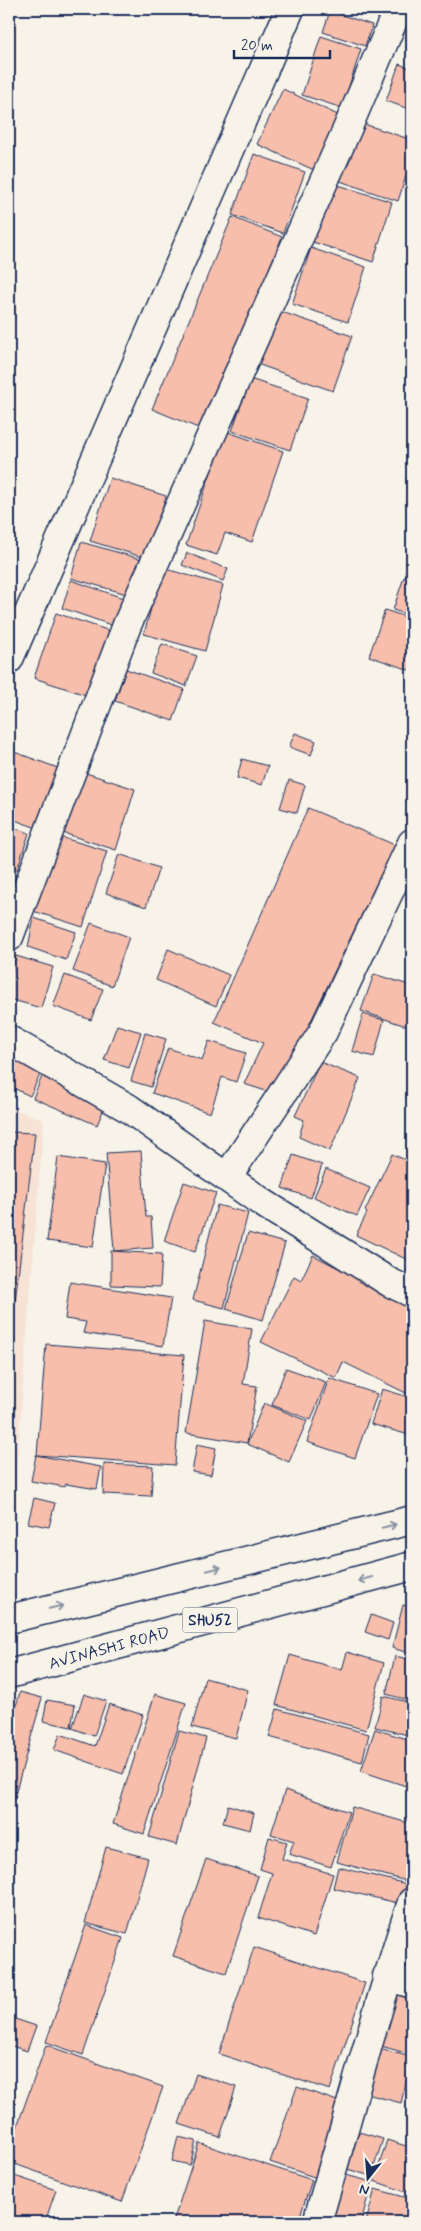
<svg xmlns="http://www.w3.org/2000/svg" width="421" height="2231" font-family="Mynerve,sans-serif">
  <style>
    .built { fill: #f7e3d6 }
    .building { fill: #f6beab; stroke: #1b2f5e }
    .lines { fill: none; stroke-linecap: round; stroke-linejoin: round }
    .street-casing { stroke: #1b2f5e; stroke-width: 31 }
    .secondary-casing { stroke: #1b2f5e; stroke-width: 31 }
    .primary-casing { stroke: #1b2f5e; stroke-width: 31 }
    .street { stroke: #f7f3e8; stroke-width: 28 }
    .secondary { stroke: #f7f3e8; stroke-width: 28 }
    .primary { stroke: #f7f3e8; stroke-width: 28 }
    .oneway { stroke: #8991a3 }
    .labels { text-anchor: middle; stroke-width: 4; stroke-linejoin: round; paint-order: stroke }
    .shield { fill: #f7f3e8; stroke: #5d6a87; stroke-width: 1 }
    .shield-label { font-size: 15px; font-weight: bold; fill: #1b2f5e }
    .street-label { font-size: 16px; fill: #1b2f5e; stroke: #f7f3e8 }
  </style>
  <rect width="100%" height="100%" fill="#f7f3e8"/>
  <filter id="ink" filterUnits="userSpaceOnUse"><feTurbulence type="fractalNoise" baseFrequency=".02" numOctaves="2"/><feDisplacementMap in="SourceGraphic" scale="10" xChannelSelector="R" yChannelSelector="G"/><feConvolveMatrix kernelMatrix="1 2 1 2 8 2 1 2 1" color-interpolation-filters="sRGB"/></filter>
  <g filter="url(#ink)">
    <path class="built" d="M9,1107L44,1120L10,1550L9,1551Z"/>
    <path class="building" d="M330,11L372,25L365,46L323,32Z
      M321,36L361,49L342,108L302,95Z
      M399,64L412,69V110L386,101Z
      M283,89L340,116L314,170L257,144Z
      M361,123L412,140V158L398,201L337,180Z
      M254,154L305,172L283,233L232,215Z
      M332,183L392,202L373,262L313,242Z
      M232,217L282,237L203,430L152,409Z
      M311,248L366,267L348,322L292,304Z
      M276,310L352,336L333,391L257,364Z
      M250,379L308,398L290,450L232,431Z
      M225,431L283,451L252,542L225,533L217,555L186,545Z
      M110,478L166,496L146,558L90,541Z
      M81,542L141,559L130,595L71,578Z
      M412,550V577L405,574Z
      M187,553L228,569L223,581L182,565Z
      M162,568L223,585L205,651L144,634Z
      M404,577L412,580V616L393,610Z
      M71,580L123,598L114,626L62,608Z
      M385,610L412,619V671L369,656Z
      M56,613L110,631L89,696L34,678Z
      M162,644L197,656L186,686L151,673Z
      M126,669L184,689L173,721L115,701Z
      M295,733L316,741L311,755L289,747Z
      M9,750L58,768L37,828L9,818Z
      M242,759L268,766L262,785L237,778Z
      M80,771L135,789L116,850L60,832Z
      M289,780L305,785L297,813L280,808Z
      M308,808L395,845L297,1050L269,1092L244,1084L263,1043L214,1022Z
      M9,826L29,833L17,870L9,867Z
      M57,836L107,851L83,927L33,911Z
      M119,854L159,868L146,907L106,893Z
      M34,918L76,932L66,960L28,947Z
      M91,923L129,937L112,986L73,971Z
      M168,949L229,975L216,1006L156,980Z
      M16,956L53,967L41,1008L9,999V981Z
      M374,974L412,986V1028L361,1011Z
      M65,975L103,989L91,1020L53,1006Z
      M363,1014L384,1020L374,1057L352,1051Z
      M117,1025L141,1032L129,1068L104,1060Z
      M145,1033L166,1039L151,1087L131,1081Z
      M209,1041L246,1053L236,1082L222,1077L210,1113L152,1093L168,1048L202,1060Z
      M9,1050L44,1066L30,1096L9,1086Z
      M320,1062L360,1078L330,1151L299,1137L304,1120L295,1116Z
      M43,1074L107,1101L97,1125L33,1098Z
      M9,1132L35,1133L9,1352Z
      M141,1151L146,1217H151L153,1248L114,1251L106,1153Z
      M392,1154L412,1163V1262L356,1235L367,1213L365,1211Z
      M293,1155L322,1165L311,1198L282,1188Z
      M58,1157L105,1164L93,1247L47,1241Z
      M326,1169L370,1188L357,1216L314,1197Z
      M184,1182L216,1193L195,1252L164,1241Z
      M217,1205L248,1213L224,1308L193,1300Z
      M248,1233L285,1243L263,1320L226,1309Z
      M111,1251L162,1254L160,1287L111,1285Z
      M313,1255L412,1306V1396L343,1362L336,1378L261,1342L294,1276L301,1280Z
      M70,1282L171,1298L163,1346L83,1333L86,1322L65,1319Z
      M205,1321L252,1329L243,1384L257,1386L247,1443L186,1433Z
      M46,1344L184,1355L175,1465L37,1455Z
      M286,1368L326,1382L311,1420L272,1405Z
      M329,1378L377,1394L355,1458L307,1442Z
      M382,1389L412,1398V1425L409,1435L371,1424Z
      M264,1403L307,1421L289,1462L247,1444Z
      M197,1444L216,1448L211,1475L192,1472Z
      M36,1455L101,1467L97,1489L66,1484L65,1487L31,1481Z
      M104,1464L153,1466L151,1496L103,1494Z
      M34,1498L55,1503L49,1527L28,1523Z
      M403,1605L412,1607V1654L392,1648Z
      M371,1615L393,1623L388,1640L365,1632Z
      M347,1652L384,1663L366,1730L276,1705L290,1655L342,1670Z
      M395,1656L412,1660V1701L386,1694Z
      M205,1678L248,1690L236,1738L192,1727Z
      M20,1692L42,1698L9,1816V1731Z
      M84,1694L106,1701L94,1736L72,1728Z
      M155,1694L186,1703L144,1834L113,1824Z
      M383,1696L412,1703V1721L408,1735L375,1727Z
      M47,1700L75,1705L71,1727L43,1721Z
      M109,1704L143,1715L123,1774L54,1750L60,1734L95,1746Z
      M277,1709L369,1734L362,1762L269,1737Z
      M375,1729L410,1740L412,1732V1788L361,1771Z
      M179,1731L206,1738L177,1845L149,1837Z
      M285,1790L349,1812L331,1867L289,1854L294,1841L271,1834Z
      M228,1805L254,1813L250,1830L223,1823Z
      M352,1807L412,1824V1876L410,1882L337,1862Z
      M269,1837L287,1842L282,1859L333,1874L314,1936L258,1918L272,1873L260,1869Z
      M106,1847L148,1858L127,1934L85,1923Z
      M206,1859L258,1876L226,1973L173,1956Z
      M338,1867L407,1884L402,1904L333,1888Z
      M86,1925L123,1938L83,2055L46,2042Z
      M254,1947L365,1983L330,2090L219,2054Z
      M397,1986L412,1991V2040L409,2054L381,2046Z
      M9,2017L36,2026L27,2051L9,2045Z
      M46,2045L163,2087L122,2202L9,2162V2149Z
      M379,2049L412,2057L401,2103L367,2094Z
      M196,2074L236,2087L220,2137L179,2124Z
      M297,2087L343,2103L317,2178L270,2162Z
      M359,2132L383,2139L371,2176L347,2169Z
      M178,2137L196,2141L190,2165L172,2161Z
      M387,2140L412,2148V2194L374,2181Z
      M199,2143L312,2180L298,2222H173Z
      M342,2174L372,2182L361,2222H329Z
      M12,2175L56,2190L45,2222H9V2185Z
      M375,2189L412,2199V2222H366Z"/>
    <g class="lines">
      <g class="street-casing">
        <path id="street" d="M9,659L290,9
          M9,937L127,625L348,127L398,9
          M228,1176L323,1032L412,843
          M387,1976L412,1984
          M317,2222C349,2116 376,2007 412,1902"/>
      </g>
      <g class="secondary-casing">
        <path id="secondary" d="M9,1040L128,1108L263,1203L389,1282L412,1293"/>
      </g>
      <g class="primary-casing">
        <path id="primary" d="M9,1619L412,1520
          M9,1674L412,1566"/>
      </g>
      <use href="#street" class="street"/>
      <use href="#secondary" class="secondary"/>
      <use href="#primary" class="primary"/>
    </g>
    <defs><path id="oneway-shaft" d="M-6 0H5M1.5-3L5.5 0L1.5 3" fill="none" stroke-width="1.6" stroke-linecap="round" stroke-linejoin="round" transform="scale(1.25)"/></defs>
    <g class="oneway">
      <use href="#oneway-shaft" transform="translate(389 1526) rotate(-14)"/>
      <use href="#oneway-shaft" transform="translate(214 1569) rotate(-14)"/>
      <use href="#oneway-shaft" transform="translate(365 1579) rotate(165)"/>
      <use href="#oneway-shaft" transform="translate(56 1607) rotate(-14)"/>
    </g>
  </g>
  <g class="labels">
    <rect class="shield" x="182.5" y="1607.5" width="55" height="25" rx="4"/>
    <g class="shield-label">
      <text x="210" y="1625">SHU52</text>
    </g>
    <g class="street-label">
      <text transform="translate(109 1647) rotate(-15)" y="6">AVINASHI ROAD</text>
    </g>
  </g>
  <rect width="421" height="2231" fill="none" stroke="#f7f3e8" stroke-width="30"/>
  <rect x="15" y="15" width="391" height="2201" fill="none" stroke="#1b2f5e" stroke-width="2" filter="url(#ink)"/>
  <g transform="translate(368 2178) rotate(197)" stroke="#f7f3e8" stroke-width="4" paint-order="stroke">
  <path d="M0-4L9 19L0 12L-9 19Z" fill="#1b2f5e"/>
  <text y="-8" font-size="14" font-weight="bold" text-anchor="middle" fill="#1b2f5e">N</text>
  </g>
  <path d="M234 50v8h96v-8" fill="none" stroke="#1b2f5e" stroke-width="2.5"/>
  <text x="241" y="50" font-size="15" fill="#1b2f5e" stroke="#f7f3e8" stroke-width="4" paint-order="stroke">20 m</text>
</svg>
